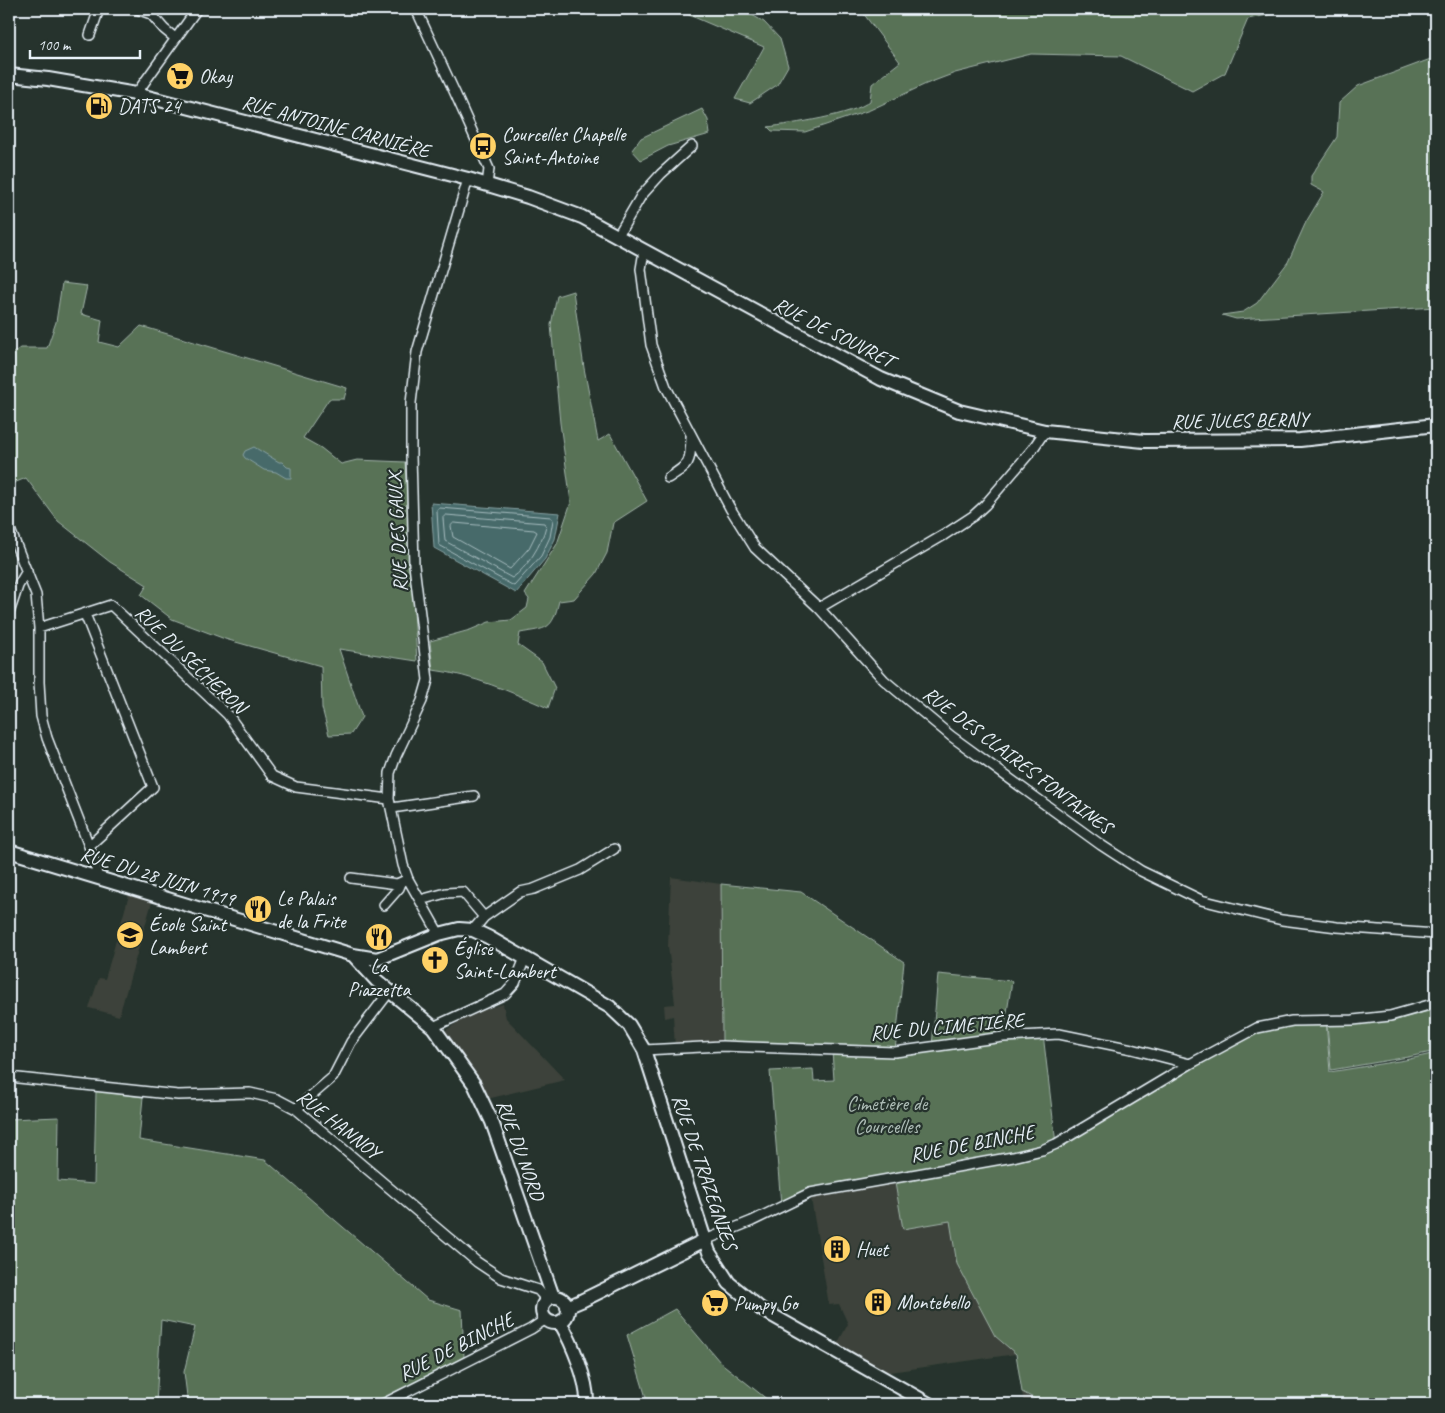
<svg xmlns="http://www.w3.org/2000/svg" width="1445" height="1413" font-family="Caveat,sans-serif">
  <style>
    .built { fill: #3c423a }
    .green { fill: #597257; stroke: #a0b2a8 }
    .water { fill: #466b6a; stroke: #87a1a3 }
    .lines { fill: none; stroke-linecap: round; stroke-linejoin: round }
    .shore { stroke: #a7bbbf; stroke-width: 1 }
    .street-casing { stroke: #e8f1f8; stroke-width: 12 }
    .secondary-casing { stroke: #e8f1f8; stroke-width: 16 }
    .street { stroke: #26332d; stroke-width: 9 }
    .secondary { stroke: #26332d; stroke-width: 12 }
    .labels { text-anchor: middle; stroke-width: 4.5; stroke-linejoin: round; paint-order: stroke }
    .poi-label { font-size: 20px; fill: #e8f1f8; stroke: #26332d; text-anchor: start }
    .street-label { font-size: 20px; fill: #e8f1f8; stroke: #26332d }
    .park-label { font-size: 20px; fill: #afbeb8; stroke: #26332d }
  </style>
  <rect width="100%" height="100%" fill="#26332d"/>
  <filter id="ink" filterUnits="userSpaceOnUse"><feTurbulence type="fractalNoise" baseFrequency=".02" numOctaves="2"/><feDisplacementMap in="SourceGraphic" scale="10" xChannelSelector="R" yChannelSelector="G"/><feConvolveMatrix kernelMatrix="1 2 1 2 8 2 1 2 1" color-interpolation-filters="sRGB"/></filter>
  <g filter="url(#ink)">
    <path class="built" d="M671,877L721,884L722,1046L675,1048L673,1016L665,1018L664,1005L675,1004L668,946Z
      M129,895L152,902L119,1016L89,1008L99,978L105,979Z
      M503,1004L506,1018L565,1080L487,1099L442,1033L472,1013Z
      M894,1177L950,1221L957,1264L995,1336L1016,1354L876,1374L834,1350L848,1324L839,1304L829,1305L810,1193Z
      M1022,1392L1030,1396L1045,1404H1024Z"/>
    <path class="green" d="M675,9H742L764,22L780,39L788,66L777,85L750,103L735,99L764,47Z
      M860,9H1278L1277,13L1248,19L1225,73L1192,91L1121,56L1031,54L955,73L926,84L870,110L805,132L772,131L768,127C791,124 854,115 870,101L872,84L900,62Z
      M1436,57V307L1236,319L1222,315L1243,312L1257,303L1288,262L1306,222L1324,192L1311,185V176L1337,137L1339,103L1358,86Z
      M702,109L708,120L710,134L668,146L641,160L632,150L641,138Z
      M62,283L87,286L81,314L102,320L99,342L119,347L141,326L347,388L344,399H329L303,438L321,448L341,464L357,460L405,462L417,661L339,649L362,717L351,734L329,735L322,708L321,666L225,639L172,619L141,595L147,585L110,562L58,521L26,478L9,485V356L20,348H47L56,322Z
      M573,291L584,368L598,441L610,434L647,501L613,523L607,553L596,574L574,599L559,601C552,631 547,628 520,633L518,645L542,662L555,688L548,708C511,692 473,675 433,670L430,641L470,630L489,622L511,620L527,608L529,599L525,594L557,544L571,502L560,423L551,325L557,296Z
      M721,884L801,892L904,962L895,1051L932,1047L938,974L1012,981L1003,1037L1043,1034L1056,1144L1265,1025L1326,1021L1330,1072L1405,1060L1436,1053V1404H1045L1022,1392L1016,1354L995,1336L957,1264L950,1221L903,1229L894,1177L810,1193L781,1205L770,1071L813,1069L814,1081L834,1080L832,1051L722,1046Z
      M1436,1009V1051L1408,1057L1331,1070L1327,1024L1393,1021Z
      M96,1091L143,1097L139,1140L265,1160L428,1300L462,1310L464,1357L370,1404H188L184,1372L195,1327L161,1320L156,1404H9V1119L59,1117L58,1181L94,1184Z
      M675,1309L720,1362L773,1404H648L627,1335Z"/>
    <path class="water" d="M254,447L279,462H282L287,467L291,468V478H286L276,472L264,470L245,458L243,455L245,451Z
      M431,503L560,513L555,539L545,559L516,593L434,548Z"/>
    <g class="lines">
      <path class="shore" d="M440,508L551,517L553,520L550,537L541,556L514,586L439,545L437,511Z
        M446,515L544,523L546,526C542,544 527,568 512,578L445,541L443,518Z
        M454,523L534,530L537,532L529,548L510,569L453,537L451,526Z"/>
      <g class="street-casing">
        <path id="street" d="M137,9L151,14L164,29L175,38
          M416,9L455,93L489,169L487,185
          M90,35L99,9
          M136,94L197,9
          M617,237L641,196L661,174L692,146
          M644,251L641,269L651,345L666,387L730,508L755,548L819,608L884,680L951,736L1101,845L1141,871L1201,900L1282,920L1337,927L1436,934
          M668,478C691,463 690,464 691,437
          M9,527L36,595L39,628V682L41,716L47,738L89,846L96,868L97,877
          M819,608L944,535L973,516L985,505L1032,450L1045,431
          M9,613L18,586L27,571
          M85,614L153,787L89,846
          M39,628L111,605L228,715L272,776L296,787L389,799
          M392,808L474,796
          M351,878L397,884L408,879
          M420,900L446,893L463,892L484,917
          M384,905L399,888L401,883
          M473,930L484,917L520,892L534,889L580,870L614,849
          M439,934L408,879L403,865L389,799L390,773L396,756L422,701L428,680L414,565L411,455V403L417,352L468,179
          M433,1027L505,994L515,983L525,958
          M644,1050L722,1046L895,1052L1003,1037L1059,1034L1132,1049L1190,1064
          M9,1077L178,1095L250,1093L277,1099L296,1109L477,1262L501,1278L538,1290L546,1299
          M296,1109L333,1077L351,1042L390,991
          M705,1240L752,1221L810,1193L1013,1157L1042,1150L1056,1144L1190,1064L1257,1028L1292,1021L1353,1020L1390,1016L1436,1003
          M383,1404L531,1329L546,1319"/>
      </g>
      <g class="secondary-casing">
        <path id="secondary" d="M9,75L48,79L136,94L468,179L528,197L582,217L881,379L959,411L1045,431L1144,441L1300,440L1436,425
          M9,851L353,955L377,959L439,934L459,929L473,930L488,937L610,1007L629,1025L644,1050L705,1240L709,1252L729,1283L761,1309L929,1404
          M353,955L376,980L433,1027L474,1084L492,1122L553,1297
          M542 1310a13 13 0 1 1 26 0a13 13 0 1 1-26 0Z
          M567,1307L581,1301L705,1240
          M560,1322C572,1343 588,1380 587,1404"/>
      </g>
      <use href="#street" class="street"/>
      <use href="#secondary" class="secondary"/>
    </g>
  </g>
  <defs>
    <g id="supermarket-disc" transform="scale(1.4375)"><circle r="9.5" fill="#ffd166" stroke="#26332d"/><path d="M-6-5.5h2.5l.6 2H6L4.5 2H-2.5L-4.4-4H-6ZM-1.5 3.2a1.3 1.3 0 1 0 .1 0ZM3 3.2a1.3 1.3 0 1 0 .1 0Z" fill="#111"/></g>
    <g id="fuel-disc" transform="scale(1.4375)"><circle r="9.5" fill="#ffd166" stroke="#26332d"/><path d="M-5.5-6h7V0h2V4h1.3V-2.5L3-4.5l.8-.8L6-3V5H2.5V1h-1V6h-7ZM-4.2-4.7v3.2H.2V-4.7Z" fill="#111"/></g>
    <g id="bus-disc" transform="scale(1.4375)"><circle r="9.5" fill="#ffd166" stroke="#26332d"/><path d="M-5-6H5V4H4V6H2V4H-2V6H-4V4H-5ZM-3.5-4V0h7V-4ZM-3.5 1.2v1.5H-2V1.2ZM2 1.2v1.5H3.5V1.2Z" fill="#111"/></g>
    <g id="restaurant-disc" transform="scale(1.4375)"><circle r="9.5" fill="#ffd166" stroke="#26332d"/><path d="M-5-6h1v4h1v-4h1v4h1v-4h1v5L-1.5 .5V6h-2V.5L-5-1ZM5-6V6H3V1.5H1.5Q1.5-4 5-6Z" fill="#111"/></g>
    <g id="school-disc" transform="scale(1.4375)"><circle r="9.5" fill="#ffd166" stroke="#26332d"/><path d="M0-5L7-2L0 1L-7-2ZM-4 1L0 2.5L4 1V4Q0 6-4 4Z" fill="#111"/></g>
    <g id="church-disc" transform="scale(1.4375)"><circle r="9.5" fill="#ffd166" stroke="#26332d"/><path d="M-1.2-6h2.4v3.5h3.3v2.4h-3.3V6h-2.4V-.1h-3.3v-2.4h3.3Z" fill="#111"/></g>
    <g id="building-disc" transform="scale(1.4375)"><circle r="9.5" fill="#ffd166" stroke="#26332d"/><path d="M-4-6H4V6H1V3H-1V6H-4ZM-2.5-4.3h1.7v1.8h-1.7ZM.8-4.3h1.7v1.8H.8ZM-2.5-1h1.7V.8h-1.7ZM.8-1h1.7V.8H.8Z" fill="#111"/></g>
  </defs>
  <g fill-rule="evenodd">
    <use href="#supermarket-disc" x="180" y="76"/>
    <use href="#fuel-disc" x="99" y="106"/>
    <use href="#bus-disc" x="483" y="146"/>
    <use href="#restaurant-disc" x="258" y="909"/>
    <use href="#school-disc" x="130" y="935"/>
    <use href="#restaurant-disc" x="379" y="937"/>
    <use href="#church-disc" x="435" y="960"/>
    <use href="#building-disc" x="837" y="1249"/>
    <use href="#building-disc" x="878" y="1302"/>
    <use href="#supermarket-disc" x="715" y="1303"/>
  </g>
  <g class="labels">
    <g class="poi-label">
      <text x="199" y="83">Okay</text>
      <text x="118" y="113">DATS 24</text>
      <text x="502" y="141">Courcelles Chapelle<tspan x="502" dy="23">Saint-Antoine</tspan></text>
      <text x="277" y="905">Le Palais<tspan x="277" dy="23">de la Frite</tspan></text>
      <text x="149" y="931">École Saint<tspan x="149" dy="23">Lambert</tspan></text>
      <text x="454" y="955">Église<tspan x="454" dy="23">Saint-Lambert</tspan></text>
      <text x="379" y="973" text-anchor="middle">La<tspan x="379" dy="23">Piazzetta</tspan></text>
      <text x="856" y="1256">Huet</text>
      <text x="897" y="1309">Montebello</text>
      <text x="734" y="1310">Pumpy Go</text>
    </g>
    <g class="street-label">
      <text transform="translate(336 126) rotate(15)" y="7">RUE ANTOINE CARNIÈRE</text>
      <text transform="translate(834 332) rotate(27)" y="7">RUE DE SOUVRET</text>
      <text transform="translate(1240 420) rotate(-1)" y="7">RUE JULES BERNY</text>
      <text transform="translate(397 532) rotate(-93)" y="7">RUE DES GAULX</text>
      <text transform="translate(191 659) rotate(44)" y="7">RUE DU SÉCHERON</text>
      <text transform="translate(1018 760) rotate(37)" y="7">RUE DES CLAIRES FONTAINES</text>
      <text transform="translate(158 876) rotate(17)" y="7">RUE DU 28 JUIN 1919</text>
      <text transform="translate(947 1026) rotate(-5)" y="7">RUE DU CIMETIÈRE</text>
      <text transform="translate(339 1124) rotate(38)" y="7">RUE HANNOY</text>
      <text transform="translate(972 1143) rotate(-11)" y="7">RUE DE BINCHE</text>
      <text transform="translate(521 1150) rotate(70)" y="7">RUE DU NORD</text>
      <text transform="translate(705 1172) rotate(71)" y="7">RUE DE TRAZEGNIES</text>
      <text transform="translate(456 1346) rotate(-27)" y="7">RUE DE BINCHE</text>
    </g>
    <g class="park-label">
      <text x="887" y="1110">Cimetière de<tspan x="887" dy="23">Courcelles</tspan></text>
    </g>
  </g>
  <rect width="1445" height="1413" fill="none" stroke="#26332d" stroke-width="30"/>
  <rect x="15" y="15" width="1415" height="1383" fill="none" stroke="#e8f1f8" stroke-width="2" filter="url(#ink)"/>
  <path d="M30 50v8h110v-8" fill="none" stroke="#e8f1f8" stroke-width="2.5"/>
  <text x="38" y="50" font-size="15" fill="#e8f1f8" stroke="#26332d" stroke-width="4" paint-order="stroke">100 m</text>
</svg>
